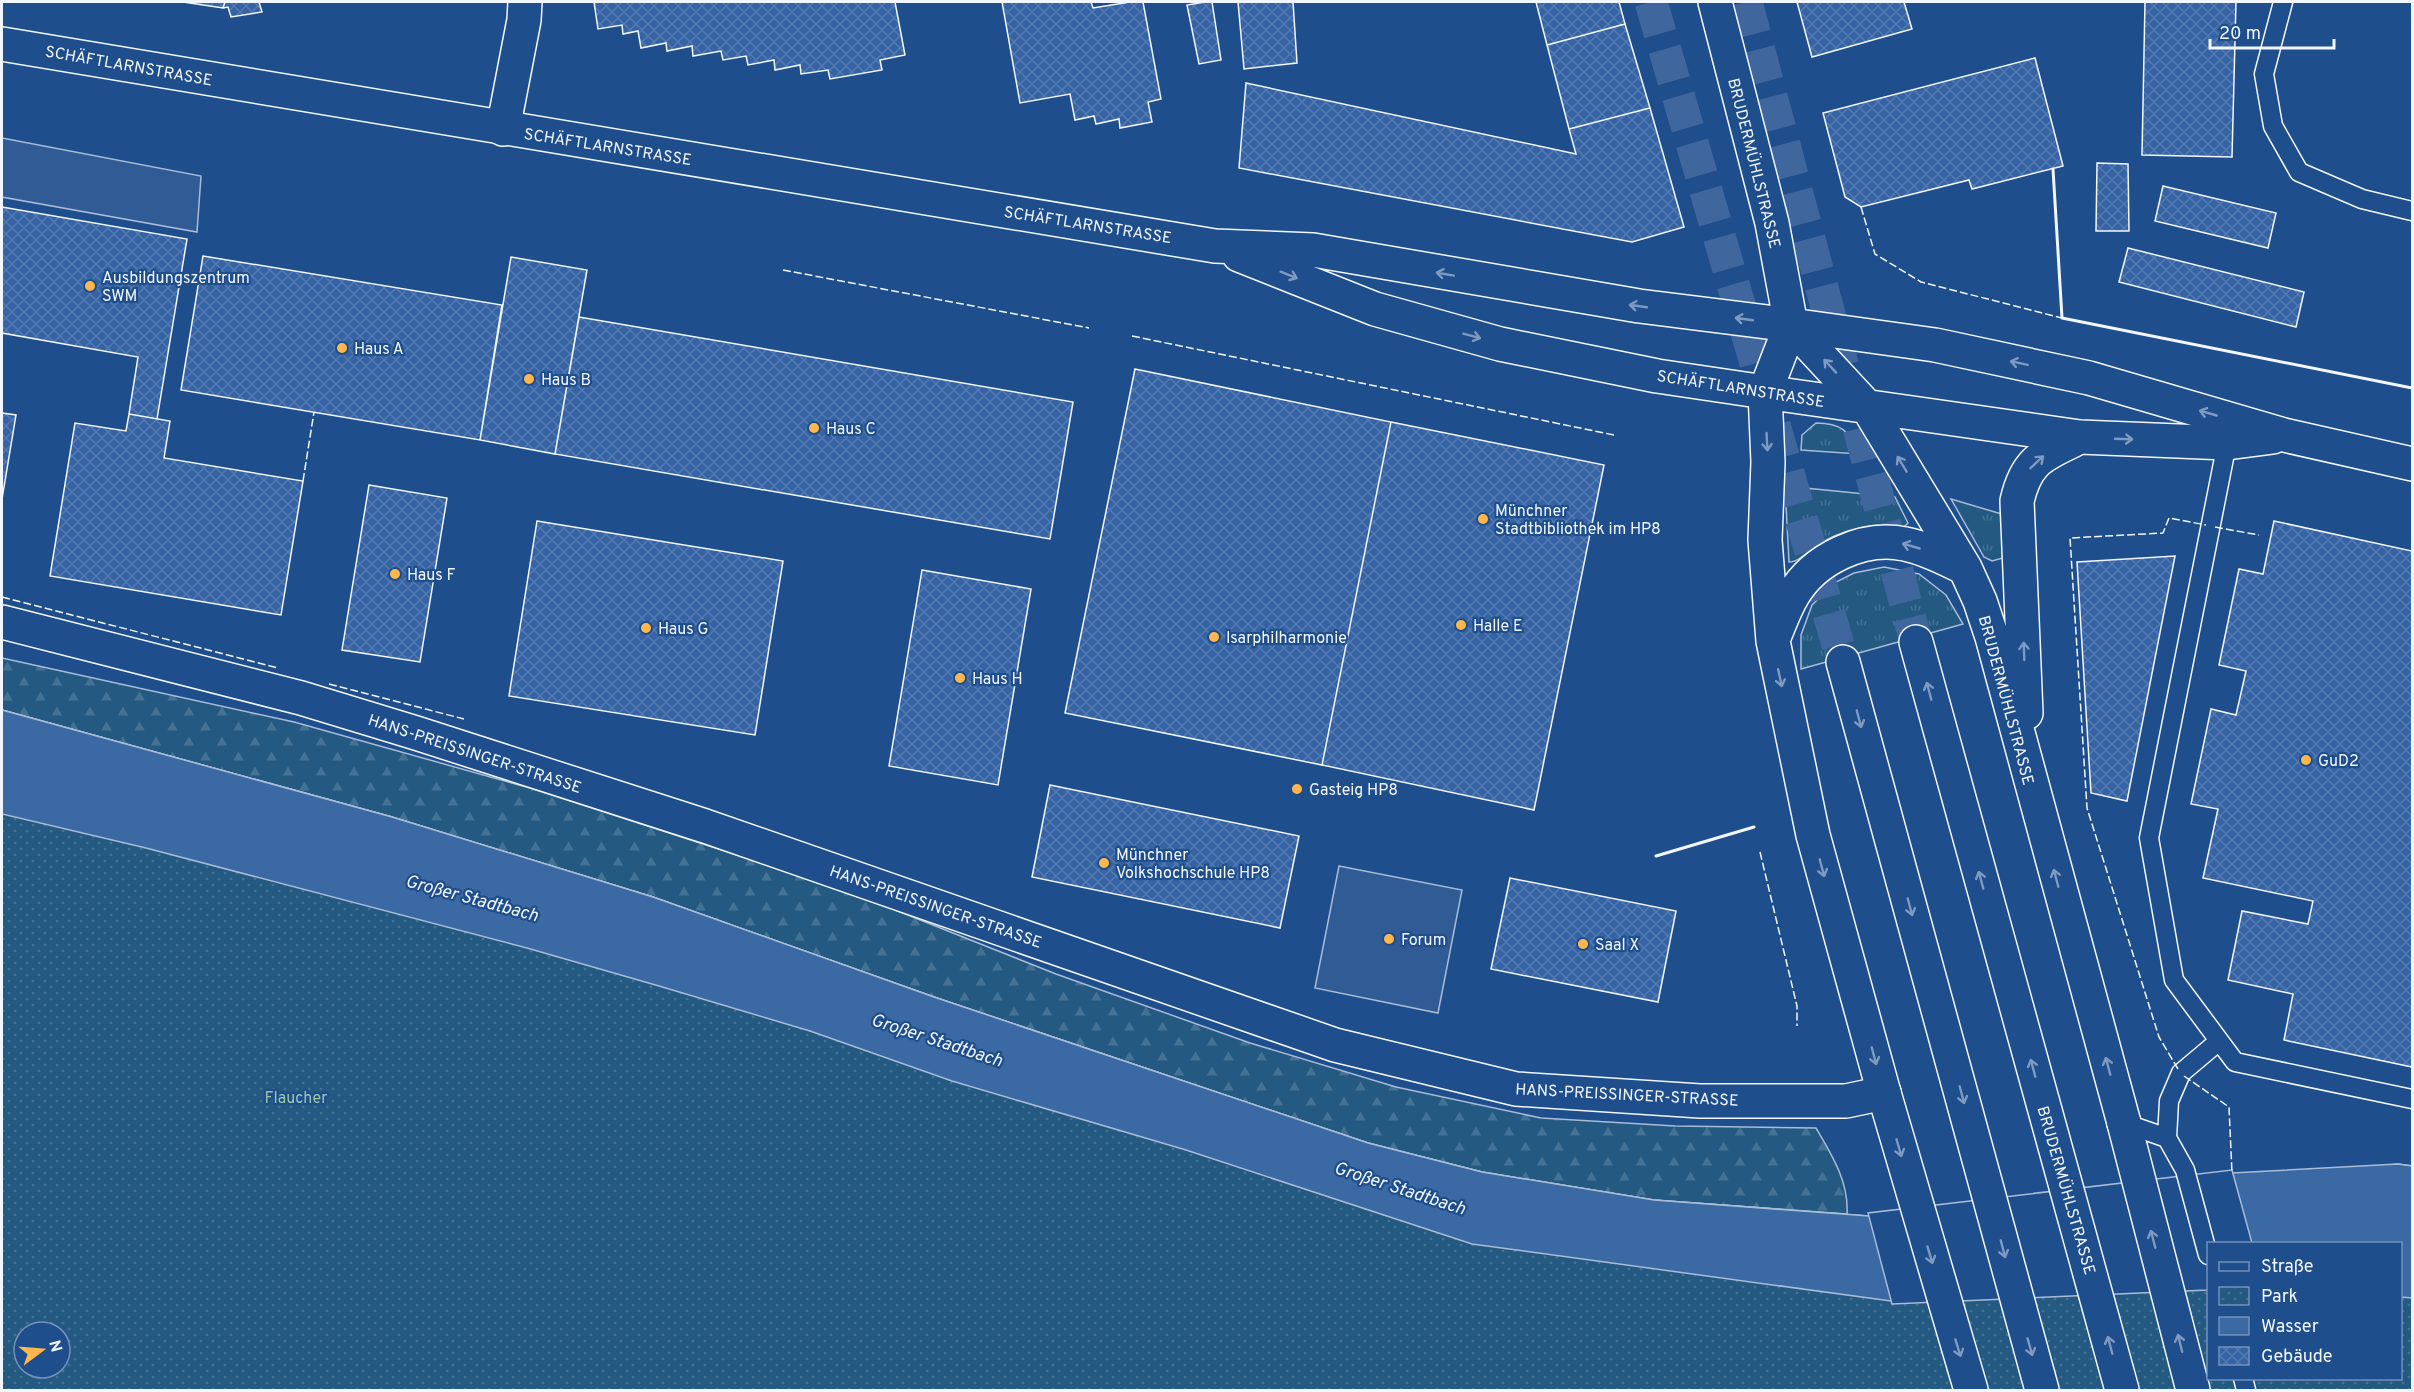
<svg xmlns="http://www.w3.org/2000/svg" width="2414" height="1392" font-family="Overpass,sans-serif">
  <style>
    .grass { fill: url(#grass-tufts); stroke: #a8bbd7; stroke-width: 1.5 }
    .forest { fill: url(#forest-firs); stroke: #a8bbd7; stroke-width: 1.5 }
    .park { fill: url(#park-dots); stroke: #a8bbd7; stroke-width: 1.5; fill-rule: evenodd }
    .parking { fill: #305b95; stroke: #a8bbd7; stroke-width: 1.5 }
    .water { fill: #3b69a3; stroke: #a8bbd7; stroke-width: 1.5 }
    .pier { fill: #1f4e8c; stroke: #a8bbd7; stroke-width: 1.5 }
    .building { fill: url(#building-cross-hatch); stroke: #f2f6ff; stroke-width: 1.5 }
    .lines { fill: none; stroke-linecap: round; stroke-linejoin: round }
    .trunk-tunnel { stroke: #3f679d; stroke-width: 33; stroke-dasharray: 33 16; stroke-linecap: butt }
    .service-casing { stroke: #f2f6ff; stroke-width: 21 }
    .minor-casing { stroke: #f2f6ff; stroke-width: 36 }
    .tertiary-casing { stroke: #f2f6ff; stroke-width: 36 }
    .secondary-casing { stroke: #f2f6ff; stroke-width: 36 }
    .trunk-casing { stroke: #f2f6ff; stroke-width: 36 }
    .service { stroke: #1f4e8c; stroke-width: 18 }
    .minor { stroke: #1f4e8c; stroke-width: 33 }
    .tertiary { stroke: #1f4e8c; stroke-width: 33 }
    .secondary { stroke: #1f4e8c; stroke-width: 33 }
    .trunk { stroke: #1f4e8c; stroke-width: 33 }
    .fence { stroke: #f2f6ff; stroke-width: 1.5; stroke-dasharray: 8 3; stroke-linecap: butt }
    .wall { stroke: #f2f6ff; stroke-width: 3 }
    .oneway { stroke: #7e9ac0 }
    .poi-dot { fill: #ffb74d; stroke: #1f4e8c; stroke-width: 2 }
    .labels { text-anchor: middle; stroke-width: 4.5; stroke-linejoin: round; paint-order: stroke }
    .street-label { font-size: 16px; fill: #f2f6ff; stroke: #1f4e8c }
    .poi-label { font-size: 16px; fill: #f2f6ff; stroke: #1f4e8c; text-anchor: start }
    .park-label { font-size: 16px; fill: #97c8a6; stroke: #1f4e8c }
    .water-label { font-size: 18px; font-style: italic; fill: #f2f6ff; stroke: #1f4e8c }
  </style>
  <defs>
    <pattern id="grass-tufts" width="24" height="20" patternUnits="userSpaceOnUse" patternTransform="scale(1.5)"><rect width="24" height="20" fill="#245a82"/><path d="M3 7l-1-3M5 7V3M7 7l1-3M15 17l-1-3M17 17v-4M19 17l1-3" fill="none" stroke="#447295"/></pattern>
    <pattern id="forest-firs" width="22" height="20" patternUnits="userSpaceOnUse" patternTransform="scale(1.5)"><rect width="22" height="20" fill="#245a82"/><path d="M5 1l3.5 6h-7zM16 11l3.5 6h-7z" fill="#447295"/></pattern>
    <pattern id="park-dots" width="8" height="8" patternUnits="userSpaceOnUse" patternTransform="scale(1.5)"><rect width="8" height="8" fill="#245a82"/><path d="M2 2h.1M6 6h.1" fill="none" stroke="#447295" stroke-width="1.8" stroke-linecap="round"/></pattern>
    <pattern id="building-cross-hatch" width="8" height="8" patternUnits="userSpaceOnUse" patternTransform="scale(1.5)"><rect width="8" height="8" fill="#3563a3"/><path d="M0 0l8 8M0 8l8-8" fill="none" stroke="#537ab1"/></pattern>
  </defs>
  <rect width="100%" height="100%" fill="#1f4e8c"/>
  <path class="grass" d="M1816,423C1841,423 1850,431 1858,454L1801,450L1802,435Z
    M1785,486L1895,497L1908,523L1904,527C1874,522 1847,528 1821,543C1811,548 1800,562 1789,562Z
    M1951,499L2005,515L2003,558L1992,561L1984,557Z
    M1884,567L1919,574L1946,595L1963,624L1801,669V635L1812,605L1836,582L1854,573Z"/>
  <path class="forest" d="M2,658L294,722L530,788L845,890L1056,974L1250,1043L1396,1087L1541,1118L1675,1126L1816,1128C1832,1155 1849,1182 1847,1214L1654,1200L1482,1172L1368,1143L934,997L653,897L392,817L2,710Z"/>
  <path class="park" d="M2,710L392,817L653,897L934,997L1368,1143L1482,1172L1654,1200L1869,1216L2398,1164L2412,1166V1390H2ZM2208,1244H2400V1378H2208ZM24,1332H60V1368H24Z"/>
  <path class="parking" d="M2,138L201,176L197,232L2,197Z
    M1339,866L1462,890L1438,1013L1315,988Z"/>
  <path class="water" d="M2,710L392,817L653,897L934,997L1368,1143L1482,1172L1654,1200L1869,1216L2232,1173L2398,1164L2412,1166V1298L2401,1297L2400,1244H2208L1891,1301L1472,1244L1186,1150L952,1081L810,1031L659,986L527,948L146,848L2,814Z"/>
  <path class="pier" d="M2232,1170L2252,1243L2208,1244V1290L1892,1304L1868,1213Z"/>
  <path class="building" d="M183,2H225L223,8Z
    M225,2H259L262,12L231,17L228,7L223,8Z
    M594,2H895L905,55L880,60L882,70L830,79L828,70L801,74L800,65L775,70L774,60L748,65L746,56L723,60L721,51L693,56L692,46L667,51L666,43L641,48L638,31L623,34L622,25L598,29Z
    M1002,2H1091L1093,8L1130,2H1143L1161,99L1148,102L1152,122L1120,128L1119,119L1096,124L1094,116L1075,120L1070,94L1020,103Z
    M1205,2H1212L1221,60L1199,64L1187,5Z
    M1238,2H1293L1297,63L1244,69Z
    M1536,2H1619L1625,24L1547,45Z
    M1797,2H1904L1912,29L1812,57Z
    M2145,2H2236L2232,157L2142,155Z
    M1625,24L1650,108L1569,129L1547,45Z
    M2035,58L2063,166L1972,189L1969,180L1861,207L1845,197L1823,113Z
    M1246,83L1576,154L1569,129L1650,108L1684,227L1632,242L1239,168Z
    M2097,163L2128,164L2129,231H2096Z
    M2163,186L2276,213L2268,248L2155,221Z
    M2,207L187,239L157,419L129,414L138,357L2,333Z
    M2128,248L2304,292L2296,327L2119,282Z
    M203,256L502,305L480,440L181,390Z
    M511,257L587,270L555,454L480,440Z
    M579,317L1073,402L1050,539L555,454Z
    M1135,369L1391,422L1322,765L1065,713Z
    M2,413L16,415L2,499Z
    M129,414L170,421L164,458L303,481L281,615L50,576L75,423L126,431Z
    M1391,422L1604,465L1534,810L1322,765Z
    M369,485L447,498L420,662L342,650Z
    M537,521L783,561L755,735L509,696Z
    M2274,521L2412,551V1067L2284,1040L2293,994L2228,980L2242,911L2308,924L2313,901L2203,878L2218,809L2191,804L2211,709L2236,715L2246,671L2219,665L2239,569L2263,574Z
    M2175,556L2127,801L2091,793L2077,562Z
    M922,570L1031,589L998,785L889,766Z
    M1050,785L1299,836L1280,928L1032,877Z
    M1510,878L1676,911L1658,1002L1491,969Z"/>
  <g class="lines">
    <path class="trunk-tunnel" d="M1651,2L1843,662
      M1746,2L1916,642"/>
    <g class="service-casing">
      <path id="service" d="M2283,2L2264,74L2273,126L2299,172L2362,199L2412,211
        M2227,443L2149,838L2174,980L2235,1062L2412,1099
        M2124,1123L2167,1138L2185,1170L2208,1255
        M2167,1138L2169,1101L2181,1073L2219,1041
        M2243,1378L2246,1390"/>
    </g>
    <g class="minor-casing">
      <path id="minor" d="M503,129L524,20L525,2
        M2,622L301,698L416,733L705,826L1335,1045L1516,1089L1700,1101H1846L1884,1093"/>
    </g>
    <g class="tertiary-casing">
      <path id="tertiary" d="M2,44L1215,246L1313,250L1639,306L1791,325
        M1239,255L1375,309L1500,344L1657,376L1765,392"/>
    </g>
    <g class="secondary-casing">
      <path id="secondary" d="M1715,2L1772,223L1791,325L1765,392L1768,462L1765,540L1773,641L1813,835L1884,1093
        M1791,325L1868,408L1965,568L1980,601L1992,637L2124,1123
        M1791,325L1935,345L2089,378L2284,435L2412,464
        M1765,392L2080,437L2227,443L2273,437
        M1774,637C1780,623 1785,608 1793,595C1814,559 1863,535 1905,544C1926,548 1946,559 1965,568
        M2026,713L2017,501C2027,458 2044,455 2080,437"/>
    </g>
    <g class="trunk-casing">
      <path id="trunk" d="M1916,642L2122,1390
        M1843,662L2042,1390
        M1884,1093L1971,1390
        M2124,1123L2193,1390"/>
    </g>
    <use href="#service" class="service"/>
    <use href="#minor" class="minor"/>
    <use href="#tertiary" class="tertiary"/>
    <use href="#secondary" class="secondary"/>
    <use href="#trunk" class="trunk"/>
    <path class="fence" d="M1861,207L1875,254L1921,282L2062,318
      M783,270L1089,328
      M1132,336L1614,435
      M303,481L314,412
      M2215,527L2259,535
      M2,597L278,668
      M329,684L464,719
      M1760,852L1797,1006V1026
      M2178,1069L2159,1037L2087,808L2070,538L2163,533L2169,518L2206,525
      M2184,1076L2229,1107L2232,1173"/>
    <path class="wall" d="M2053,169L2062,318L2412,388
      M1656,856L1754,827"/>
  </g>
  <defs><path id="oneway-shaft" d="M-6 0H5M1.5-3L5.5 0L1.5 3" fill="none" stroke-width="1.6" stroke-linecap="round" stroke-linejoin="round" transform="scale(1.5)"/></defs>
  <g class="oneway">
    <use href="#oneway-shaft" transform="translate(1445 274) rotate(-170)"/>
    <use href="#oneway-shaft" transform="translate(1289 275) rotate(22)"/>
    <use href="#oneway-shaft" transform="translate(1638 306) rotate(-172)"/>
    <use href="#oneway-shaft" transform="translate(1744 319) rotate(-172)"/>
    <use href="#oneway-shaft" transform="translate(1472 336) rotate(15)"/>
    <use href="#oneway-shaft" transform="translate(2019 363) rotate(-168)"/>
    <use href="#oneway-shaft" transform="translate(1830 366) rotate(-133)"/>
    <use href="#oneway-shaft" transform="translate(2208 413) rotate(-164)"/>
    <use href="#oneway-shaft" transform="translate(2124 439) rotate(2)"/>
    <use href="#oneway-shaft" transform="translate(1767 442) rotate(87)"/>
    <use href="#oneway-shaft" transform="translate(2037 462) rotate(-43)"/>
    <use href="#oneway-shaft" transform="translate(1902 464) rotate(-121)"/>
    <use href="#oneway-shaft" transform="translate(1911 546) rotate(-164)"/>
    <use href="#oneway-shaft" transform="translate(2024 651) rotate(-92)"/>
    <use href="#oneway-shaft" transform="translate(1780 678) rotate(78)"/>
    <use href="#oneway-shaft" transform="translate(1929 691) rotate(-105)"/>
    <use href="#oneway-shaft" transform="translate(1859 719) rotate(75)"/>
    <use href="#oneway-shaft" transform="translate(1822 868) rotate(75)"/>
    <use href="#oneway-shaft" transform="translate(2056 878) rotate(-105)"/>
    <use href="#oneway-shaft" transform="translate(1981 880) rotate(-105)"/>
    <use href="#oneway-shaft" transform="translate(1910 907) rotate(75)"/>
    <use href="#oneway-shaft" transform="translate(1874 1056) rotate(75)"/>
    <use href="#oneway-shaft" transform="translate(2108 1066) rotate(-105)"/>
    <use href="#oneway-shaft" transform="translate(2033 1068) rotate(-105)"/>
    <use href="#oneway-shaft" transform="translate(1962 1095) rotate(75)"/>
    <use href="#oneway-shaft" transform="translate(1899 1148) rotate(74)"/>
    <use href="#oneway-shaft" transform="translate(2153 1239) rotate(-105)"/>
    <use href="#oneway-shaft" transform="translate(2003 1249) rotate(75)"/>
    <use href="#oneway-shaft" transform="translate(1930 1255) rotate(73)"/>
    <use href="#oneway-shaft" transform="translate(2180 1343) rotate(-104)"/>
    <use href="#oneway-shaft" transform="translate(2110 1345) rotate(-105)"/>
    <use href="#oneway-shaft" transform="translate(2030 1347) rotate(74)"/>
    <use href="#oneway-shaft" transform="translate(1958 1348) rotate(73)"/>
  </g>
  <g class="poi-dot">
    <circle cx="90" cy="286" r="6"/>
    <circle cx="342" cy="348" r="6"/>
    <circle cx="529" cy="379" r="6"/>
    <circle cx="814" cy="428" r="6"/>
    <circle cx="1483" cy="519" r="6"/>
    <circle cx="395" cy="574" r="6"/>
    <circle cx="1461" cy="625" r="6"/>
    <circle cx="646" cy="628" r="6"/>
    <circle cx="1214" cy="637" r="6"/>
    <circle cx="960" cy="678" r="6"/>
    <circle cx="2306" cy="760" r="6"/>
    <circle cx="1297" cy="789" r="6"/>
    <circle cx="1104" cy="863" r="6"/>
    <circle cx="1389" cy="939" r="6"/>
    <circle cx="1583" cy="944" r="6"/>
  </g>
  <g class="labels">
    <g class="street-label">
      <text transform="translate(129 65) rotate(10)" y="6">SCHÄFTLARNSTRASSE</text>
      <text transform="translate(608 146) rotate(9)" y="6">SCHÄFTLARNSTRASSE</text>
      <text transform="translate(1755 163) rotate(76)" y="6">BRUDERMÜHLSTRASSE</text>
      <text transform="translate(1088 224) rotate(9)" y="6">SCHÄFTLARNSTRASSE</text>
      <text transform="translate(1741 388) rotate(9)" y="6">SCHÄFTLARNSTRASSE</text>
      <text transform="translate(2007 700) rotate(75)" y="6">BRUDERMÜHLSTRASSE</text>
      <text transform="translate(475 753) rotate(18)" y="6">HANS-PREISSINGER-STRASSE</text>
      <text transform="translate(936 906) rotate(19)" y="6">HANS-PREISSINGER-STRASSE</text>
      <text transform="translate(1627 1094) rotate(3)" y="6">HANS-PREISSINGER-STRASSE</text>
      <text transform="translate(2067 1190) rotate(74)" y="6">BRUDERMÜHLSTRASSE</text>
    </g>
    <g class="poi-label">
      <text x="102" y="283">Ausbildungszentrum<tspan x="102" dy="18">SWM</tspan></text>
      <text x="354" y="354">Haus A</text>
      <text x="541" y="385">Haus B</text>
      <text x="826" y="434">Haus C</text>
      <text x="1495" y="516">Münchner<tspan x="1495" dy="18">Stadtbibliothek im HP8</tspan></text>
      <text x="407" y="580">Haus F</text>
      <text x="1473" y="631">Halle E</text>
      <text x="658" y="634">Haus G</text>
      <text x="1226" y="643">Isarphilharmonie</text>
      <text x="972" y="684">Haus H</text>
      <text x="2318" y="766">GuD2</text>
      <text x="1309" y="795">Gasteig HP8</text>
      <text x="1116" y="860">Münchner<tspan x="1116" dy="18">Volkshochschule HP8</tspan></text>
      <text x="1401" y="945">Forum</text>
      <text x="1595" y="950">Saal X</text>
    </g>
    <g class="park-label">
      <text x="296" y="1103">Flaucher</text>
    </g>
    <g class="water-label">
      <text transform="translate(472 898) rotate(15)" y="6">Großer Stadtbach</text>
      <text transform="translate(937 1040) rotate(18)" y="6">Großer Stadtbach</text>
      <text transform="translate(1400 1188) rotate(18)" y="6">Großer Stadtbach</text>
    </g>
  </g>
  <rect width="2414" height="1392" fill="none" stroke="#f2f6ff" stroke-width="6"/>
  <rect x="2207" y="1242" width="195" height="138" fill="#1f4e8c" stroke="#7391ba" stroke-width="1.5"/>
  <rect x="2219" y="1262" width="30" height="9" fill="#1f4e8c" stroke="#7391ba" stroke-width="1.5"/>
  <text x="2261" y="1272" font-size="18" fill="#f2f6ff">Straße</text>
  <rect x="2219" y="1287" width="30" height="18" fill="url(#park-dots)" stroke="#7391ba" stroke-width="1.5"/>
  <text x="2261" y="1302" font-size="18" fill="#f2f6ff">Park</text>
  <rect x="2219" y="1317" width="30" height="18" fill="#3b69a3" stroke="#7391ba" stroke-width="1.5"/>
  <text x="2261" y="1332" font-size="18" fill="#f2f6ff">Wasser</text>
  <rect x="2219" y="1347" width="30" height="18" fill="url(#building-cross-hatch)" stroke="#7391ba" stroke-width="1.5"/>
  <text x="2261" y="1362" font-size="18" fill="#f2f6ff">Gebäude</text>
  <g transform="translate(42 1350) rotate(74)"><circle r="28" fill="#1f4e8c" stroke="#7391ba" stroke-width="1.5"/>
  <path d="M0-4.5L10 22L0 15L-10 22Z" fill="#ffb74d"/>
  <text y="-9" font-size="16" font-weight="bold" text-anchor="middle" fill="#f2f6ff">N</text>
  </g>
  <path d="M2210 39v9h124v-9" fill="none" stroke="#f2f6ff" stroke-width="3"/>
  <text x="2219" y="39" font-size="18" fill="#f2f6ff" stroke="#1f4e8c" stroke-width="4.5" paint-order="stroke">20 m</text>
</svg>
